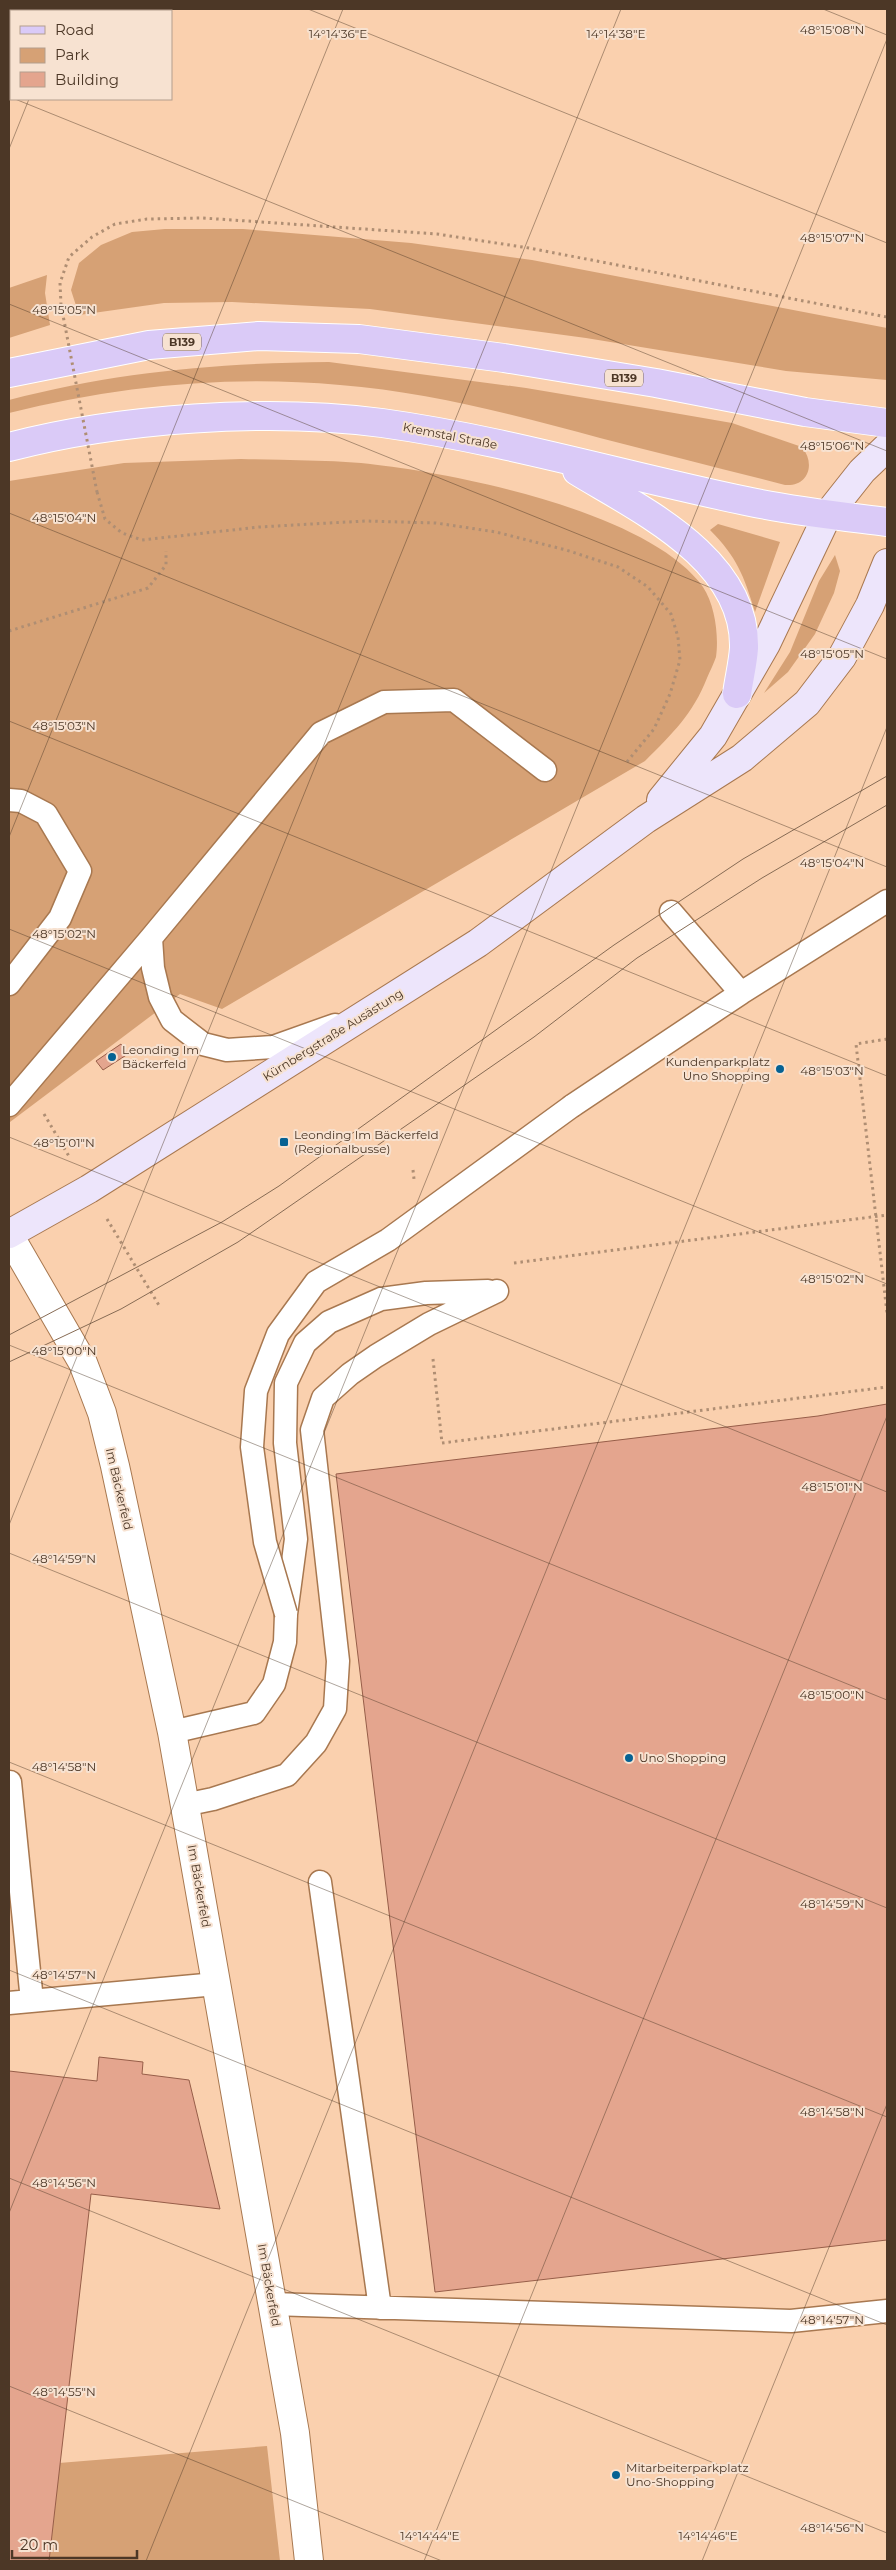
<svg xmlns="http://www.w3.org/2000/svg" width="896" height="2570" font-family="Montserrat,sans-serif">
  <style>
    .green { fill: #d6a175 }
    .building { fill: #e4a58e; stroke: #975e49 }
    .lines { fill: none; stroke-linecap: round; stroke-linejoin: round }
    .lane-casing { stroke: #a87850; stroke-width: 25 }
    .street-casing { stroke: #a87850; stroke-width: 30 }
    .secondary-casing { stroke: #a87850; stroke-width: 30 }
    .primary-casing { stroke: #fff; stroke-width: 30 }
    .path { stroke: #af8e73; stroke-width: 3; stroke-dasharray: 2.5 4; stroke-linecap: butt }
    .lane { stroke: #fff; stroke-width: 22 }
    .street { stroke: #fff; stroke-width: 28 }
    .secondary { stroke: #ede5fb; stroke-width: 28 }
    .primary { stroke: #dacaf7; stroke-width: 28 }
    .tram { stroke: #876b54; stroke-width: 1 }
    .lane-bridge-casing { stroke: #a87850; stroke-width: 25; stroke-linecap: butt }
    .path-bridge { stroke: #af8e73; stroke-width: 3; stroke-dasharray: 2.5 4; stroke-linecap: butt }
    .lane-bridge { stroke: #fff; stroke-width: 22 }
    .ticks { fill: none; stroke: #4c3726; stroke-width: 1; stroke-opacity: 0.45 }
    .poi-dot { fill: #066293; stroke: #f7e2d1; stroke-width: 2 }
    .labels { text-anchor: middle; stroke-width: 4; stroke-linejoin: round; paint-order: stroke }
    .shield { fill: #f7e2d1; stroke: #7f6a59; stroke-width: 1 }
    .shield-label { font-size: 11px; font-weight: bold; fill: #4c3726 }
    .street-label { font-size: 12px; fill: #4c3726; stroke: #f7e2d1 }
    .poi-label { font-size: 12px; fill: #4c3726; stroke: #f7e2d1; text-anchor: start }
    .ticks-label { font-size: 12px; text-anchor: middle; fill: #4c3726; stroke: #f7e2d1; stroke-width: 4; stroke-linejoin: round; paint-order: stroke }
  </style>
  <rect width="100%" height="100%" fill="#fad0ae"/>
  <path class="green" d="M165,229H243L411,243L532,260L887,328V380L786,371L586,338L370,309L232,302L164,303L79,315L71,290L79,263L101,245L132,232Z
    M47,275L45,293L50,325L9,338V288Z
    M329,362L526,388L651,409L732,423L802,447C816,464 808,487 785,485C723,469 662,454 600,438C515,415 428,392 340,385C227,375 118,386 9,413V400C116,372 219,363 329,362Z
    M241,459C281,460 321,460 361,463C451,472 649,511 703,587C715,605 719,636 716,657C714,663 710,671 707,678C693,714 672,734 645,761L222,1009L180,994L10,1122L9,481L124,463Z
    M718,524L780,542L755,612C744,576 737,557 710,530Z
    M835,555L840,571L834,593L815,634L788,672L764,693L790,652L819,581Z
    M267,2446L280,2561H49L59,2463Z"/>
  <path class="building" d="M121,1044L128,1054L103,1070L96,1061Z
    M887,1404V2240L435,2292L336,1474L818,1416Z
    M99,2057L143,2062L142,2074L189,2080L220,2209L91,2194L49,2561H9V2071L97,2081Z"/>
  <g class="lines">
    <g class="lane-casing">
      <path id="lane" d="M9,800L21,801L46,814L80,871L60,918L9,984
        M671,912L741,993L887,901
        M151,938L153,968L160,997L172,1020L203,1044L227,1050L273,1047L335,1025
        M9,1105L151,938L321,733L384,702L454,700L545,770
        M572,1106L741,993
        M172,1732L254,1713L274,1684L285,1642L286,1614L296,1539L285,1443L286,1383L305,1343L329,1322L381,1299L426,1293L488,1291
        M10,1782L32,2001
        M184,1805L213,1799L287,1775L316,1743L335,1709L338,1661L312,1430L323,1398L350,1374L376,1356L429,1324L497,1291
        M320,1882L380,2308
        M9,2003L216,1984
        M272,2304L791,2321L887,2311"/>
    </g>
    <g class="street-casing">
      <path id="street" d="M9,1235L83,1363L102,1413L115,1466L172,1732L295,2433L309,2561"/>
    </g>
    <g class="secondary-casing">
      <path id="secondary" d="M661,800L713,736L766,644L828,514L862,471L887,447
        M9,1234L89,1189L478,943L646,819L742,758L807,703L842,657L870,605L887,563"/>
    </g>
    <g class="primary-casing">
      <path id="primary" d="M9,373L149,345L259,336L359,339L504,358L656,383L805,412L887,423
        M9,447C120,418 268,408 382,423C505,440 625,476 746,501C792,511 840,516 887,522
        M577,471C641,510 746,559 744,648C743,663 739,679 737,694"/>
    </g>
    <path class="path" d="M61,305L60,283L69,257L92,237L115,224L147,219L203,218L437,234L529,248L887,317
      M97,492L105,519L122,533L142,540L259,527L365,521L436,523L496,532L566,550L618,567L648,587L671,614L678,637L680,660L670,694L654,729L626,763
      M9,631L148,588L166,565V551
      M887,1039L856,1044L887,1313
      M44,1114L70,1158
      M413,1170L414,1179
      M107,1219L160,1307
      M514,1263L887,1215
      M433,1359L442,1443L887,1387"/>
    <use href="#lane" class="lane"/>
    <use href="#street" class="street"/>
    <use href="#secondary" class="secondary"/>
    <use href="#primary" class="primary"/>
    <path class="tram" d="M9,1335L222,1222L279,1186L614,945L743,859L887,776
      M9,1362L121,1309L238,1242L534,1037L637,958L762,878L887,805"/>
    <g class="lane-bridge-casing">
      <path id="lane-bridge" d="M286,1614L265,1542L252,1447L256,1391L278,1334L316,1282L388,1240L572,1106"/>
    </g>
    <path class="path-bridge" d="M61,305L97,492"/>
    <use href="#lane-bridge" class="lane-bridge"/>
  </g>
  <path class="ticks" d="M308,9L887,243M823,9L887,35M64,11L65,9M9,96L11,97M15,99L887,451M9,149L29,99M9,304L887,659M9,513L887,867M9,721L887,1076M9,837L343,9M9,929L887,1284M9,1137L887,1492M9,1345L887,1700M9,1525L621,9M9,1553L887,1908M9,1762L887,2117M9,1970L887,2325M9,2178L887,2533M9,2213L887,39M9,2386L442,2561M146,2561L887,727M424,2561L887,1416M702,2561L887,2104"/>
  <g class="poi-dot">
    <circle cx="112" cy="1057" r="5"/>
    <circle cx="780" cy="1069" r="5"/>
    <rect x="279" y="1137" width="10" height="10" rx="2.5"/>
    <circle cx="629" cy="1758" r="5"/>
    <circle cx="616" cy="2475" r="5"/>
  </g>
  <g class="labels">
    <g class="shield">
      <rect x="163" y="333.5" width="38" height="17" rx="4"/>
      <rect x="605" y="369.5" width="38" height="17" rx="4"/>
    </g>
    <g class="shield-label">
      <text x="182" y="346">B139</text>
      <text x="624" y="382">B139</text>
    </g>
    <g class="street-label">
      <text transform="translate(450 436) rotate(11)" y="4">Kremstal Straße</text>
      <text transform="translate(333 1035) rotate(-32)" y="4">Kürnbergstraße Ausästung</text>
      <text transform="translate(119 1489) rotate(77)" y="4">Im Bäckerfeld</text>
      <text transform="translate(199 1886) rotate(80)" y="4">Im Bäckerfeld</text>
      <text transform="translate(269 2285) rotate(80)" y="4">Im Bäckerfeld</text>
    </g>
    <g class="poi-label">
      <text x="122" y="1054">Leonding Im<tspan x="122" dy="14">Bäckerfeld</tspan></text>
      <text x="770" y="1066" text-anchor="end">Kundenparkplatz<tspan x="770" dy="14">Uno Shopping</tspan></text>
      <text x="294" y="1139">Leonding Im Bäckerfeld<tspan x="294" dy="14">(Regionalbusse)</tspan></text>
      <text x="639" y="1762">Uno Shopping</text>
      <text x="626" y="2472">Mitarbeiterparkplatz<tspan x="626" dy="14">Uno-Shopping</tspan></text>
    </g>
  </g>
  <g class="ticks-label">
    <text x="832" y="34">48°15'08"N</text>
    <text x="338" y="38">14°14'36"E</text>
    <text x="616" y="38">14°14'38"E</text>
    <text x="832" y="242">48°15'07"N</text>
    <text x="64" y="314">48°15'05"N</text>
    <text x="832" y="450">48°15'06"N</text>
    <text x="64" y="522">48°15'04"N</text>
    <text x="832" y="658">48°15'05"N</text>
    <text x="64" y="730">48°15'03"N</text>
    <text x="832" y="867">48°15'04"N</text>
    <text x="64" y="938">48°15'02"N</text>
    <text x="832" y="1075">48°15'03"N</text>
    <text x="64" y="1147">48°15'01"N</text>
    <text x="832" y="1283">48°15'02"N</text>
    <text x="64" y="1355">48°15'00"N</text>
    <text x="832" y="1491">48°15'01"N</text>
    <text x="64" y="1563">48°14'59"N</text>
    <text x="832" y="1699">48°15'00"N</text>
    <text x="64" y="1771">48°14'58"N</text>
    <text x="832" y="1908">48°14'59"N</text>
    <text x="64" y="1979">48°14'57"N</text>
    <text x="832" y="2116">48°14'58"N</text>
    <text x="64" y="2187">48°14'56"N</text>
    <text x="832" y="2324">48°14'57"N</text>
    <text x="64" y="2396">48°14'55"N</text>
    <text x="832" y="2532">48°14'56"N</text>
    <text x="430" y="2540">14°14'44"E</text>
    <text x="708" y="2540">14°14'46"E</text>
  </g>
  <rect width="896" height="2570" fill="none" stroke="#4c3726" stroke-width="20"/>
  <rect x="10" y="10" width="162" height="90" fill="#f7e2d1" stroke="#b39e8d"/>
  <rect x="20" y="26" width="25" height="8" fill="#dacaf7" stroke="#b39e8d"/>
  <text x="55" y="35" font-size="15" fill="#4c3726">Road</text>
  <rect x="20" y="48" width="25" height="15" fill="#d6a175" stroke="#b39e8d"/>
  <text x="55" y="60" font-size="15" fill="#4c3726">Park</text>
  <rect x="20" y="72" width="25" height="15" fill="#e4a58e" stroke="#b39e8d"/>
  <text x="55" y="85" font-size="15" fill="#4c3726">Building</text>
  <path d="M12 2550v8h125v-8" fill="none" stroke="#4c3726" stroke-width="2.5"/>
  <text x="20" y="2550" font-size="15" fill="#4c3726" stroke="#f7e2d1" stroke-width="4" paint-order="stroke">20 m</text>
</svg>
